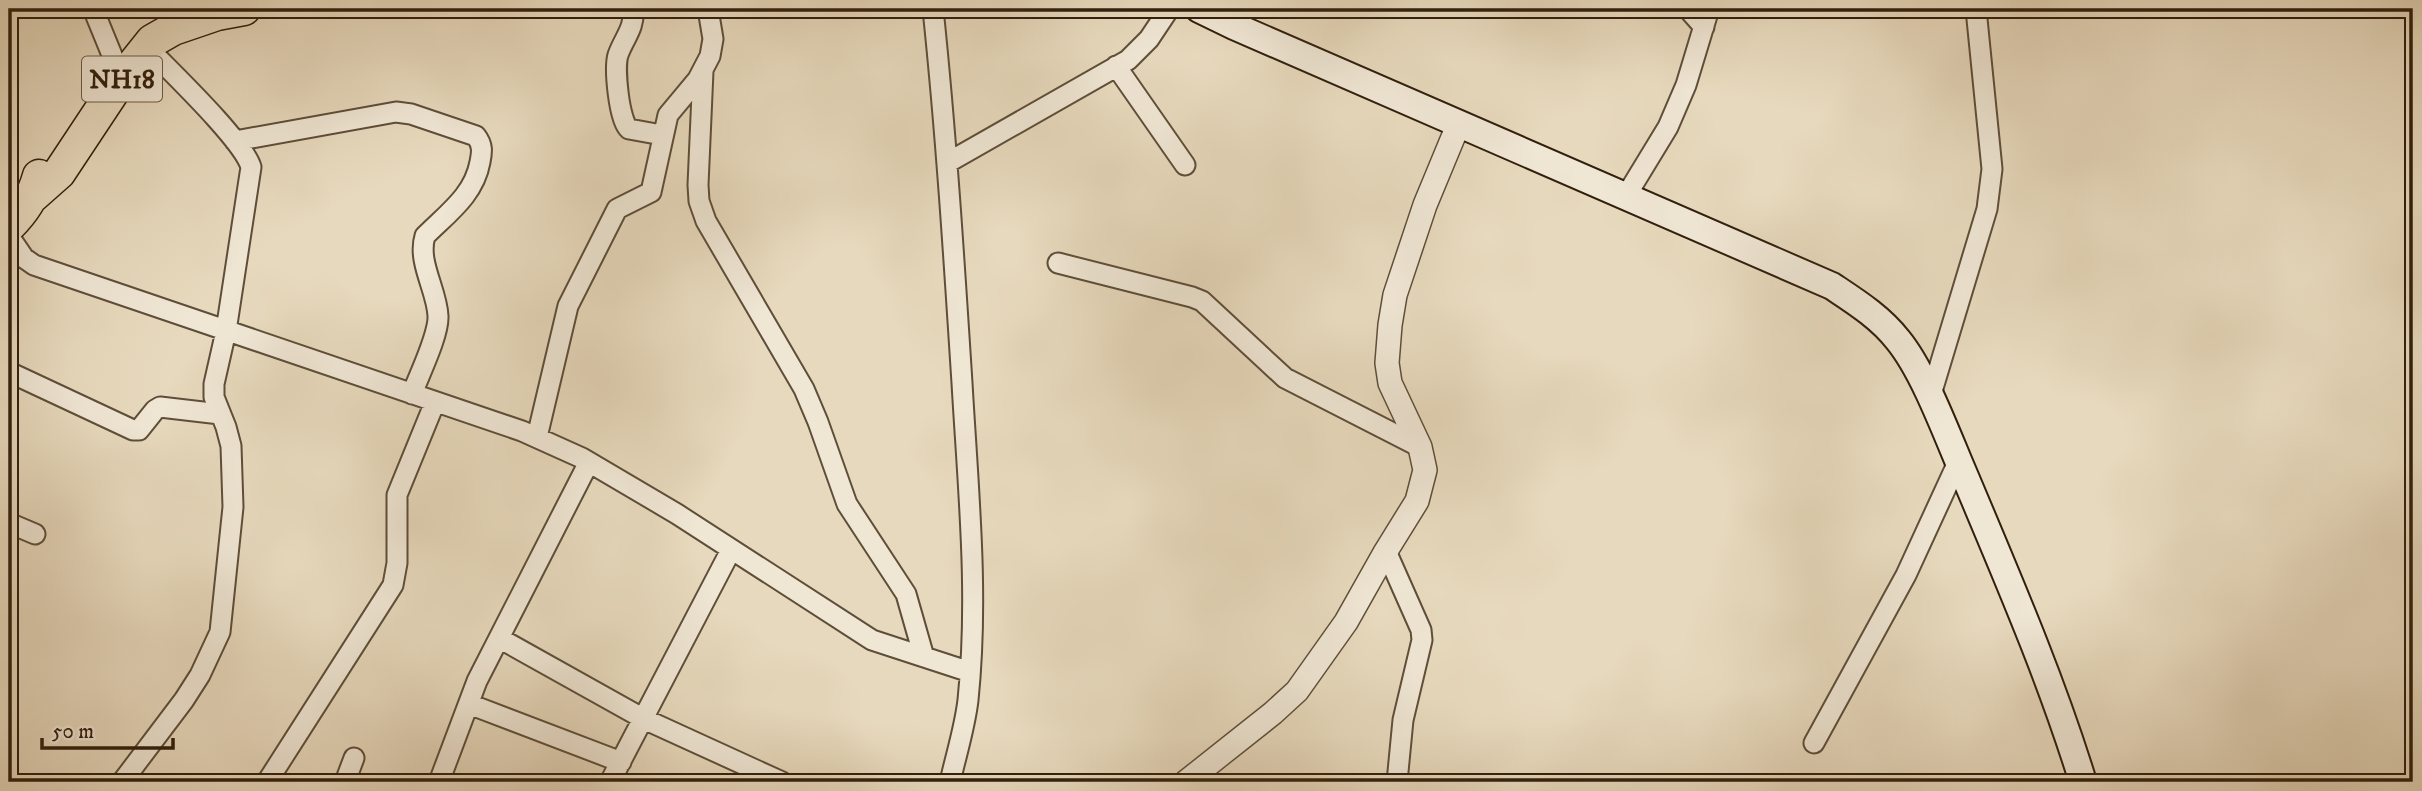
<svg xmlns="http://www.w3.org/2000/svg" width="2422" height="791" font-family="'IM FELL DW Pica',serif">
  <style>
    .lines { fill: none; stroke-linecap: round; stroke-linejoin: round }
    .minor-casing { stroke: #5e4e39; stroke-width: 23 }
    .tertiary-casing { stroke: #5e4e39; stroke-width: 26 }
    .secondary-casing { stroke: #311f0d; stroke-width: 30 }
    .trunk-casing { stroke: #311f0d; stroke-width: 35 }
    .minor { stroke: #efe6d4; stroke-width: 19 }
    .tertiary { stroke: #efe6d4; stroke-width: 23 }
    .secondary { stroke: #efe6d4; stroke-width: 26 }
    .trunk { stroke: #e7d9bd; stroke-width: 32 }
    .labels { text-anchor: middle; stroke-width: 6; stroke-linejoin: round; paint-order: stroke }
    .shield { fill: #efe6d4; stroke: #6a5b49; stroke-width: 2 }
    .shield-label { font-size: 26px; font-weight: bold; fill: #311f0d }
  </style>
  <rect width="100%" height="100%" fill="#e7d9bd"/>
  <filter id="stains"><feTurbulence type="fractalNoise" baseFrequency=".00286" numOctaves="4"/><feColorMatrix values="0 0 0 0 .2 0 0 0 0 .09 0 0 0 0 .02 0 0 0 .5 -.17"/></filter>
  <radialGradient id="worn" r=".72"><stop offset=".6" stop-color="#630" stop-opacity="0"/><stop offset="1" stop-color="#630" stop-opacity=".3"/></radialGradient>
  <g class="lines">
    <g class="minor-casing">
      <path id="minor" d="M96,9V16L114,60
        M633,9C635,28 624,38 618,55C614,68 619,121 629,129L662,135
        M933,9C946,133 954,258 962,383C968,488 979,594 968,700C965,727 956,755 950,782
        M1688,9L1704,27
        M1116,66L1185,165
        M703,71L698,185L699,201L706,221L804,389L818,422L847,504L906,594L924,657
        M235,141L396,112L411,114L476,136C483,145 482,152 480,162C474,195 448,213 425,236C417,262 437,290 438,316C439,335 419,375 412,394
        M947,163L1128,60L1149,39L1169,9
        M1626,196L1668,127L1686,85L1709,9
        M9,236L24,258L34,265L522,431L582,458L677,514L872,640L970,672
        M1058,263L1192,297L1202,301L1285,378L1420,447
        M9,372L133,430H139L155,410L160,407L220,414
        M1930,398L1987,209L1992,169L1976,9
        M537,437L568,306L617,209L651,192L668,115L698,79L710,56L713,39L708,9
        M9,523L35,534
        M1386,551L1421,630L1422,640L1403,720L1397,782
        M499,638L644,719L782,782
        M469,704L621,762
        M1814,743L1906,575L1958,462
        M122,782L184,700L200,675L220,632L233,507L231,446L226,427L214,397V384L226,331L251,167C243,140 170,71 147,47
        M267,782L393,585L397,563V495L435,402
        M345,782L354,758
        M439,782L477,681L589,462
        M610,782L731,550"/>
    </g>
    <g class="tertiary-casing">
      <path id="tertiary" d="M1186,782L1273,713L1297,691L1346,622L1386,551L1417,501L1425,470L1420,447L1390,383L1387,363L1390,325L1395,295L1425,205L1459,123"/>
    </g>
    <g class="secondary-casing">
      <path id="secondary" d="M1199,9L1234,26L1832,286C1856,302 1880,317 1898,340C1925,373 1948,438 1966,479C2008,579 2051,678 2083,782"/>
    </g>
    <g class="trunk-casing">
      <path id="trunk" d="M33,196L59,173L120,81L152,41L173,29L217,14L244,9
        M9,226C24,211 33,197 39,176"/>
    </g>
    <use href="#minor" class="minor"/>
    <use href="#tertiary" class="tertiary"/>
    <use href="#secondary" class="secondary"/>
    <use href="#trunk" class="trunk"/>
  </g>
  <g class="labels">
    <rect class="shield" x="82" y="56.5" width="80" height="45" rx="5"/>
    <g class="shield-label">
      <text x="122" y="88">NH18</text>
    </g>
  </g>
  <rect width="2422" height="791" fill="none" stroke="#e7d9bd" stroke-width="35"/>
  <rect x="10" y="10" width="2401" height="770" fill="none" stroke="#311f0d" stroke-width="3.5"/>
  <rect x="18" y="18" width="2387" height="756" fill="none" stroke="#311f0d" stroke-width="2"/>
  <path d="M42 738v10h131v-10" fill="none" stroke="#311f0d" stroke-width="3.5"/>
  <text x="52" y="738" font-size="21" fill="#311f0d" stroke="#efe6d4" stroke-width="5" paint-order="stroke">50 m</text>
  <rect width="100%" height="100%" filter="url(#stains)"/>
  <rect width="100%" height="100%" fill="url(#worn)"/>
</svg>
